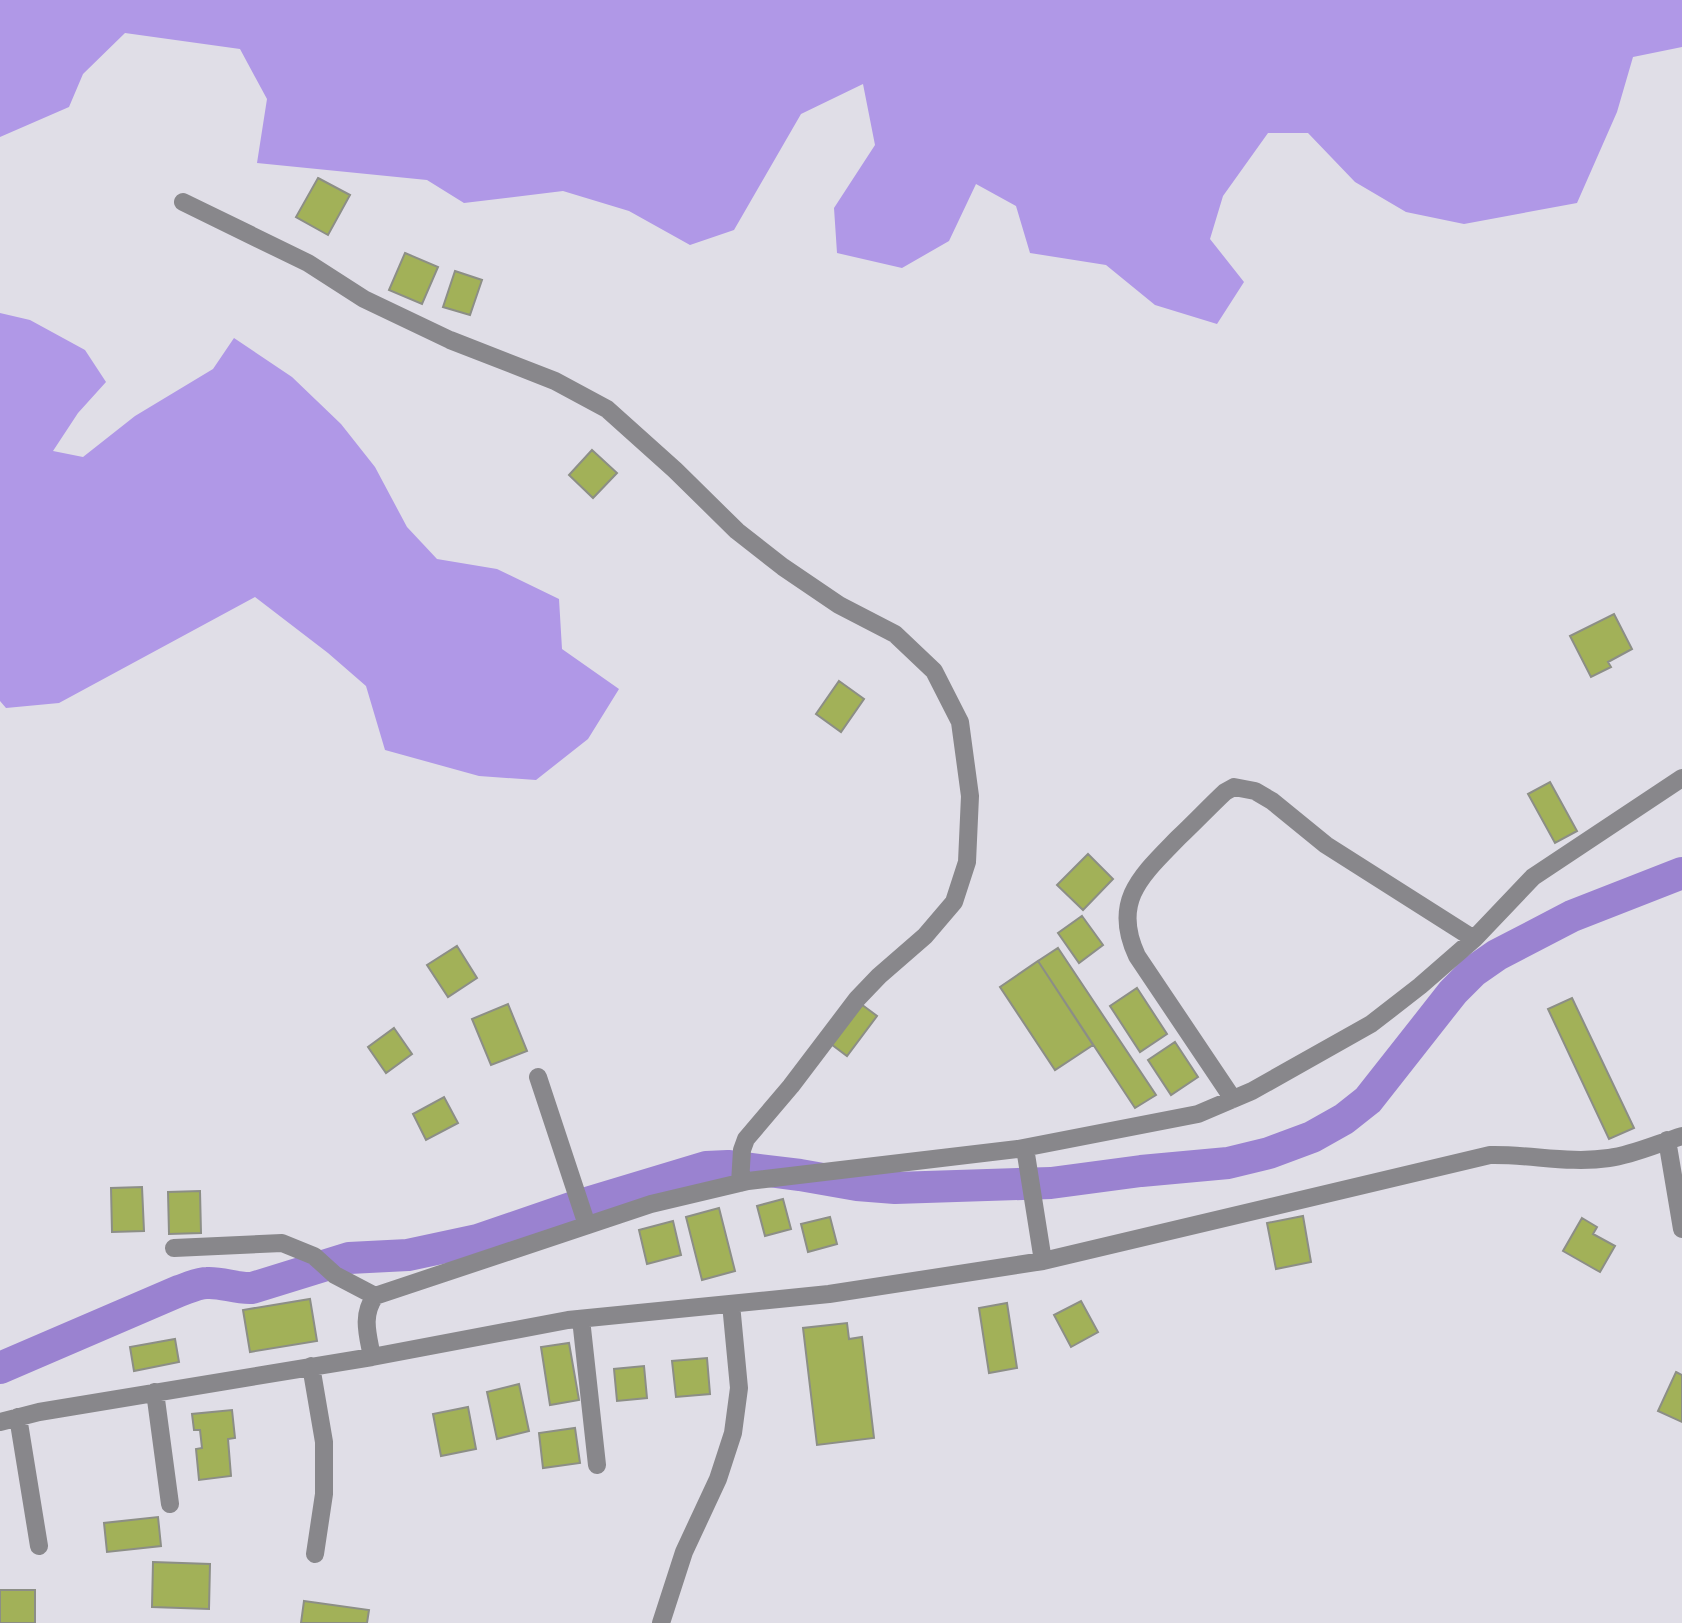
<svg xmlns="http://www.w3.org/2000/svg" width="1682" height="1623" font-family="Manrope,sans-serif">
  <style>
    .forest { fill: #b098e7 }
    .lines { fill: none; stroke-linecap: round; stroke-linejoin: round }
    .river { stroke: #9a82d0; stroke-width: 32 }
    .building { fill: #a2b158; stroke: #8c8e86; stroke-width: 2 }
    .street { stroke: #88878b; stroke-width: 18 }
  </style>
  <rect width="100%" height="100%" fill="#e0dee7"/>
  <path class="forest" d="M0,0H1682V47L1633,57L1617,112L1577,203L1464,224L1406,212L1355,182L1308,133H1268L1223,196L1210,239L1244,282L1217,324L1155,305L1106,265L1030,253L1016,206L976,184L949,241L902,268L837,253L834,208L875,145L863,84L801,114L734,230L690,245L629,211L563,191L464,203L427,180L257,163L267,99L240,49L125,33L83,74L69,107L0,137Z
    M0,313L30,320L85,350L106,382L78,413L53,451L83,457L135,416L213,369L234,338L292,377L341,424L375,467L407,527L437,559L497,569L559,599L562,649L619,689L588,739L536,780L479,776L385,750L366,686L328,653L255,597L59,703L6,708L0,701Z"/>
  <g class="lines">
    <path class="river" d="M0,1368L179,1291C188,1288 198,1283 207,1283C222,1282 236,1289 252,1288L349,1258L408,1255L478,1240L580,1205L706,1167L728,1166L800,1175L857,1185L895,1188L1051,1183L1141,1171L1228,1163L1269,1153L1312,1137L1344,1119L1368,1100L1453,992L1474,971L1497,955L1572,916L1682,873"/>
  </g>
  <path class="building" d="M318,178L350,195L328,235L296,217Z
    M405,253L438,267L422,304L389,290Z
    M455,271L482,280L470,315L443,307Z
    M592,450L617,473L593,498L569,475Z
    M1614,614L1632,649L1608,662L1611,667L1591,677L1570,636Z
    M839,681L864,699L841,732L816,714Z
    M1550,782L1577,831L1555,843L1528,794Z
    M1088,854L1113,879L1083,910L1057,885Z
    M1082,916L1103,945L1079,963L1058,933Z
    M457,946L477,978L448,997L427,965Z
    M1058,948L1156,1095L1135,1108L1038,961Z
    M1038,961L1093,1045L1055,1070L1000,987Z
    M1137,988L1167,1034L1140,1052L1110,1006Z
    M1572,998L1634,1128L1609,1139L1548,1009Z
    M508,1004L527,1051L491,1065L472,1019Z
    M861,1004L877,1016L847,1056L831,1044Z
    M394,1028L412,1054L386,1073L368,1047Z
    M1175,1042L1198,1077L1171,1095L1148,1060Z
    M444,1097L458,1123L426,1140L413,1114Z
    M142,1187L144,1231L112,1232L111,1188Z
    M200,1191L201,1233L169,1234L168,1192Z
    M783,1199L791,1229L765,1236L757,1206Z
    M719,1208L735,1271L702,1280L686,1217Z
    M1303,1216L1311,1262L1276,1269L1267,1223Z
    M830,1217L837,1244L808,1252L801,1224Z
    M1582,1218L1597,1227L1593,1234L1615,1246L1600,1272L1563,1251Z
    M673,1221L681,1255L647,1264L639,1230Z
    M310,1299L317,1341L250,1352L243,1310Z
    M1081,1301L1098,1332L1071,1347L1054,1315Z
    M1007,1303L1017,1368L989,1373L979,1308Z
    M847,1323L849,1339L862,1337L874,1438L817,1445L803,1328Z
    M175,1339L179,1362L134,1371L130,1347Z
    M569,1343L579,1400L550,1405L541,1347Z
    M707,1358L710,1394L676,1397L672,1361Z
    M644,1366L647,1398L617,1401L614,1369Z
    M1676,1372L1682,1375V1422L1658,1411Z
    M519,1384L529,1431L497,1439L487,1392Z
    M468,1407L476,1449L441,1456L433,1414Z
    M232,1410L235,1438L228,1439L231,1476L199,1480L196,1449L202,1448L200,1430H194L192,1414Z
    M575,1428L580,1463L543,1468L539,1433Z
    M158,1517L161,1546L107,1552L104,1523Z
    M153,1562L210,1564L209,1609L152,1607Z
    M0,1590H35V1623H0Z
    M304,1601L369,1610L367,1623H301Z"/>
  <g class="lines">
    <path class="street" d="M183,202L308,263L364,299L450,340L555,381L607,409L675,470L737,531L783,567L839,605L895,634L934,671L960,722L970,796L967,862L954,902L925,936L879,976L857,999L791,1086L746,1139L742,1150L740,1183
      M538,1077L587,1225
      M1233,1099L1137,956C1111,901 1142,875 1178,838C1194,823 1209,807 1225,792L1234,787L1255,791L1272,801L1326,845L1474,939
      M1667,1140L1682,1229
      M1025,1148L1043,1261
      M174,1248L282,1243L314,1256L335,1275L375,1296
      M581,1319L597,1465
      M372,1357C368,1335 361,1316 375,1296L651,1204L748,1181L1018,1149L1198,1114L1252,1091L1371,1024L1420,986L1474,939L1533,877L1682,778
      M311,1366L324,1442V1494L315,1554
      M155,1392L170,1504
      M18,1417L39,1546
      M0,1422L39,1412L372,1357L568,1320L829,1294L1043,1261L1490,1155C1530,1154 1569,1164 1609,1158C1633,1155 1659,1143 1682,1136
      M661,1623L684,1552L718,1479L733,1433L739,1388L731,1304"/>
  </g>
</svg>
